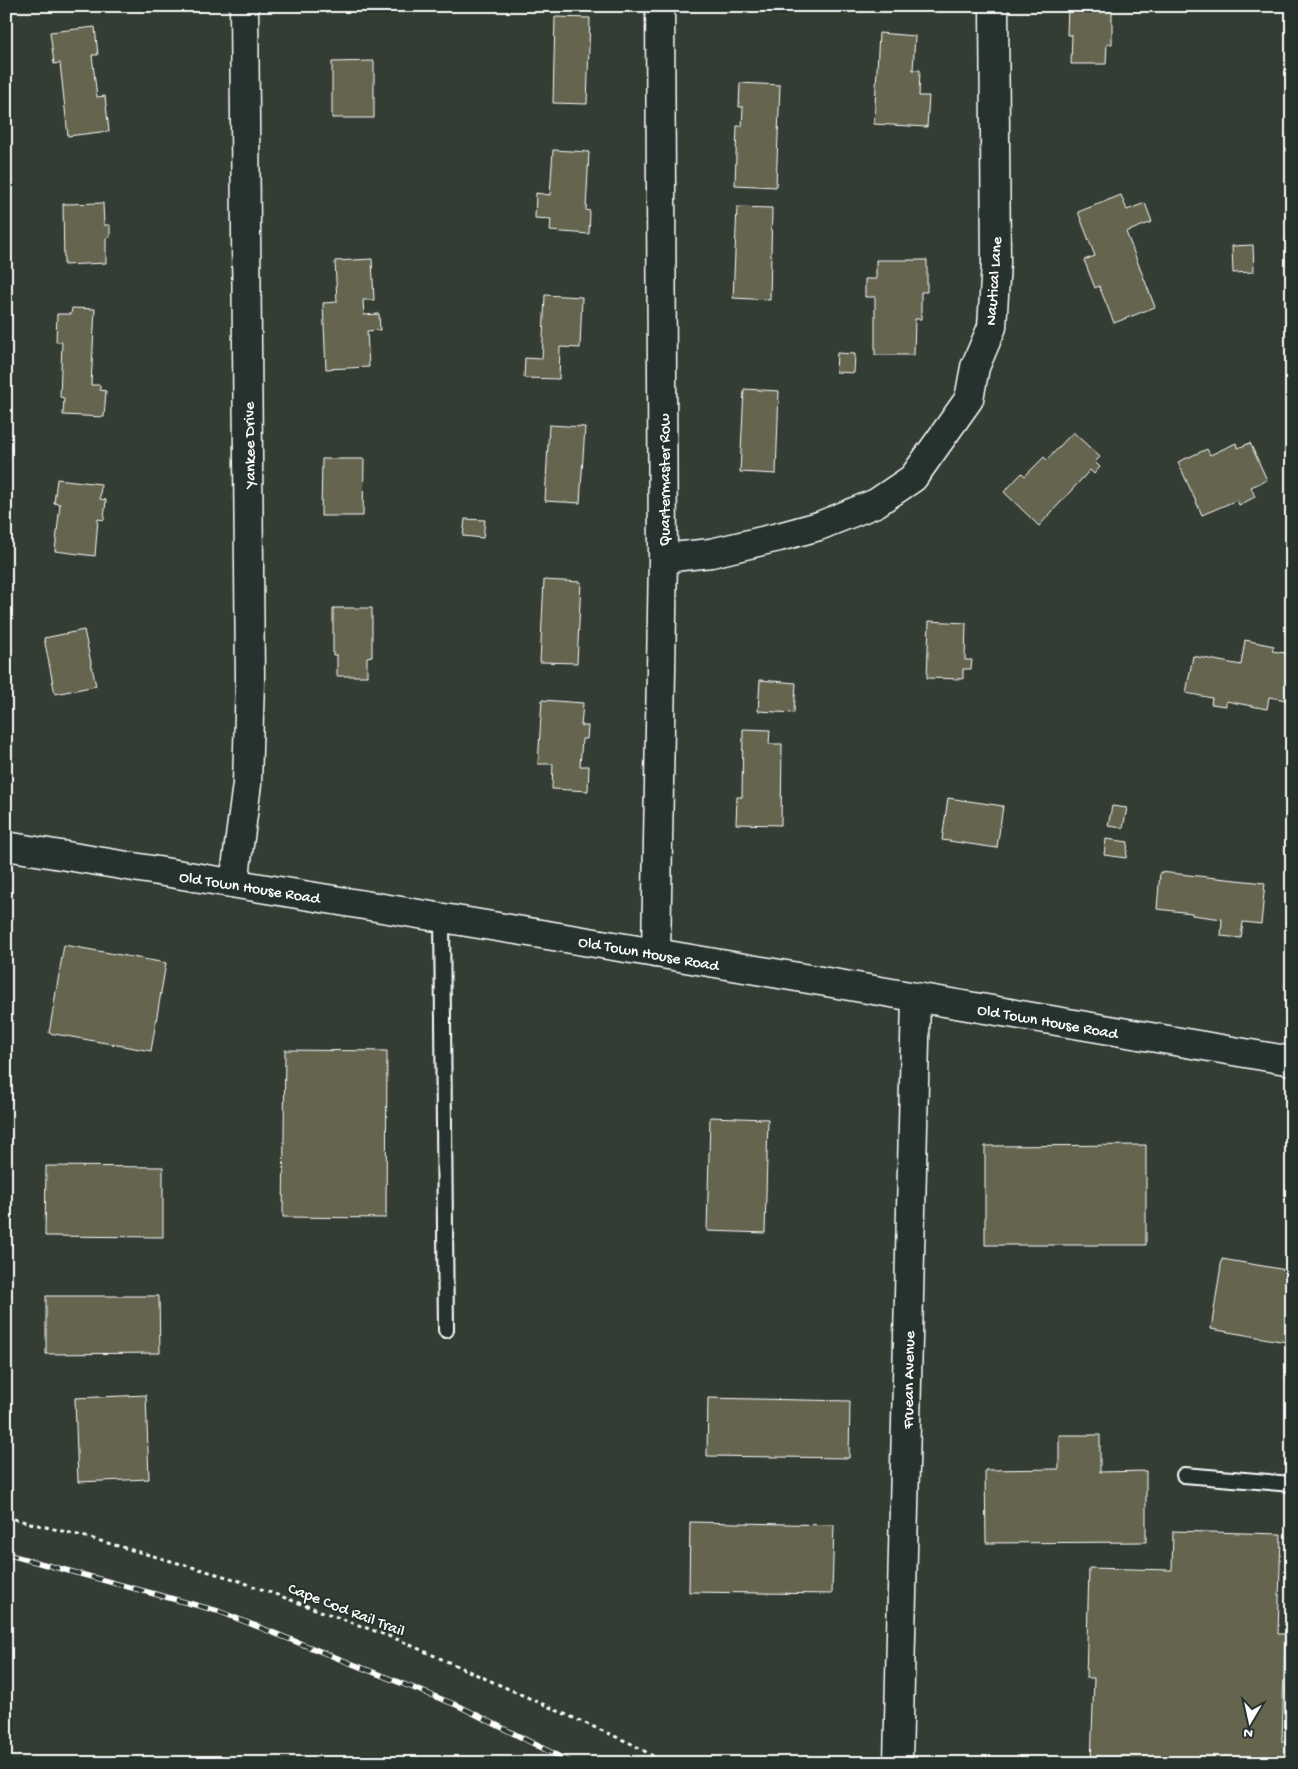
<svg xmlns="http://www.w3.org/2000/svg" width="1298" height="1769" font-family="'Gochi Hand',sans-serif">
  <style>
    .building { fill: #656550; stroke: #fff }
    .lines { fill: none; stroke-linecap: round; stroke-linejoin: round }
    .service-casing { stroke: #fff; stroke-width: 18 }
    .minor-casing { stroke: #fff; stroke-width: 31 }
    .secondary-casing { stroke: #fff; stroke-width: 31 }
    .path { stroke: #fff; stroke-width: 3; stroke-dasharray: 4 4; stroke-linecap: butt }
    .service { stroke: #26332d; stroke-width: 14 }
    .minor { stroke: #26332d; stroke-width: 28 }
    .secondary { stroke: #26332d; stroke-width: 28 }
    .rail-casing { stroke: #fff; stroke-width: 5.5 }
    .rail { stroke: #26332d; stroke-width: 4; stroke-dasharray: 11; stroke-linecap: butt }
    .labels { text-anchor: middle; stroke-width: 4; stroke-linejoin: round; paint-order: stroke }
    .street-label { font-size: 16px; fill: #fff; stroke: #26332d }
  </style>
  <rect width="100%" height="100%" fill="#333d34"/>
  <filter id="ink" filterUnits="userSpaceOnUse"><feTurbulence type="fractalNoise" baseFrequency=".02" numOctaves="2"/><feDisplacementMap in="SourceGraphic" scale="10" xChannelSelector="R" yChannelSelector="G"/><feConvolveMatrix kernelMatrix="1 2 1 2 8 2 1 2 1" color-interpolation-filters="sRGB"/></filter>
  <g filter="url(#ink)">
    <path class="building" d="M1068,6H1112V44H1107L1106,64H1071L1072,35H1067Z
      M555,17L590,18L587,104L553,103Z
      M95,27L98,55H92L97,97L105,96L109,131L68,136L60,63L54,64L50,32Z
      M879,33L915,36L913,70H920L919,96H929L927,127L874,124Z
      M374,61V118H332V62Z
      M740,83L780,85L776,187L735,185L737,126H742L743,107H739Z
      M553,150L589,152L586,210L590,211L589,234L550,231L551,219L535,218L536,193L550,195Z
      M1121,195L1127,210L1145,203L1152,222L1126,232L1155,307L1114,323L1099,286L1095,288L1084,260L1095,256L1078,212Z
      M103,203L104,225H110V237L106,238V263L64,265L63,204Z
      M737,207L772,208L770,300L733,298Z
      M1253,245L1254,272L1233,273L1232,246Z
      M372,259L374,300H363L364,315L379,314L380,330L367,331L369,367L326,369L323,303L337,302L335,261Z
      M876,260H927V292H921V319H915L914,355H875V297H865V279H876Z
      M545,295L582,297L580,348L560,347L559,379L524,378L525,358L542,359Z
      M72,308L95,309L91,385H100V390L106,391L104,417L63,415L64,398L60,397L62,342H56L57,314H71Z
      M837,353L855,354L854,373L836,372Z
      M744,389L779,391L776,474L740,472Z
      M549,425L585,427L580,503L545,501Z
      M1073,432L1100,457L1095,462L1100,467L1094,474L1090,470L1039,526L1004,492L1022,473L1025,476L1044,457L1047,460Z
      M1236,443L1238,448L1250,443L1267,480L1251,487L1255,497L1239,505L1237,500L1202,515L1178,462L1207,449L1210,455Z
      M322,459H364L363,516H321Z
      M57,479L101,484L100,499L106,500L104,520L98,519L95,556L55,551L60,504L54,503Z
      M465,519L485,520L483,538L463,536Z
      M544,580L581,582L577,663L540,662Z
      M333,608H372V656L367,657V676H337V655H333Z
      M929,621L966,623L965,660H972L971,669H963V679L927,678Z
      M84,630L96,686L55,694L44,638Z
      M1245,640L1274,646L1272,651L1292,654V701L1269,697L1267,709L1226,701V706L1211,704L1212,698L1186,693L1193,656L1241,665Z
      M760,680L796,683L794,713L758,711Z
      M542,700L583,703L581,726H588L587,739H582L580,766H589L588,791L552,789L553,764H538Z
      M743,729L770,730L769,744H782L781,825L736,824L737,797H742Z
      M948,798L1003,806L997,848L942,840Z
      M1112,806L1127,808L1123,828L1108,826Z
      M1106,839L1128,842L1126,858L1104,855Z
      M1160,872L1265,883L1261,924L1243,922L1241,938L1221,936L1222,919L1192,915V913L1157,909Z
      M64,945L166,963L151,1051L49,1033Z
      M285,1050L387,1051L386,1218L283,1217Z
      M710,1117L768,1119L765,1233L707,1231Z
      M1146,1145V1245H985V1146Z
      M46,1166L163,1167V1237L45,1236Z
      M1222,1259L1292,1271V1343L1211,1329Z
      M46,1296H159L160,1353L46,1354Z
      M146,1395L149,1479L78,1482L75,1398Z
      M708,1398L850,1401L849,1458L707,1456Z
      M1059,1435H1100V1472L1146,1471V1542L986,1543L985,1470L1059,1469Z
      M690,1522L834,1525L832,1594L689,1592Z
      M1173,1531L1281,1534L1278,1634H1285L1282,1742H1287L1286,1763H1091L1094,1678H1086L1089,1568L1172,1570Z"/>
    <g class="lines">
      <g class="service-casing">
        <path id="service" d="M442,918L446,1330
          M1184,1475L1292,1484"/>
      </g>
      <g class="minor-casing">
        <path id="minor" d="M663,558L711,553L779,537L819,526L876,503L913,478L969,399L975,367L992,327L996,263L994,6
          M234,883L247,784L250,680L244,6
          M656,953L663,558L660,6
          M898,1763L916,998"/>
      </g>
      <g class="secondary-casing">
        <path id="secondary" d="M6,846L656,953L1292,1061"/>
      </g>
      <path class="path" d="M6,1517L90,1538L234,1579L399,1640L632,1744L665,1763"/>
      <use href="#service" class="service"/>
      <use href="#minor" class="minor"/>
      <use href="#secondary" class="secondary"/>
      <g class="rail-casing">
        <path id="rail" d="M6,1554L218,1611L459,1706L572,1763"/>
      </g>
      <use href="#rail" class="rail"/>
    </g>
  </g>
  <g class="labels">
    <g class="street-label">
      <text transform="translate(992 281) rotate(-86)" y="6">Nautical Lane</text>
      <text transform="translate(248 445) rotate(-91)" y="6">Yankee Drive</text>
      <text transform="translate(663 480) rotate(-90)" y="6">Quartermaster Row</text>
      <text transform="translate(250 886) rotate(9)" y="6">Old Town House Road</text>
      <text transform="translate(649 952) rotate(10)" y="6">Old Town House Road</text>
      <text transform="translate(1048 1020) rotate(10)" y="6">Old Town House Road</text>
      <text transform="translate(907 1380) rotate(-89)" y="6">Fruean Avenue</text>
      <text transform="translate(347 1608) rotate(21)" y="6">Cape Cod Rail Trail</text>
    </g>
  </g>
  <rect width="1298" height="1769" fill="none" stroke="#26332d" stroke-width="25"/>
  <rect x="12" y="12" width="1273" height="1744" fill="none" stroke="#fff" stroke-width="2" filter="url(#ink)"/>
  <g transform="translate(1250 1722) rotate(189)" stroke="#26332d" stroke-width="4" paint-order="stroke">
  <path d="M0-4L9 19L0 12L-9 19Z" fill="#ffffff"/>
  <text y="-8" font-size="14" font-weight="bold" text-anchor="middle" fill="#ffffff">N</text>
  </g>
</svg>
